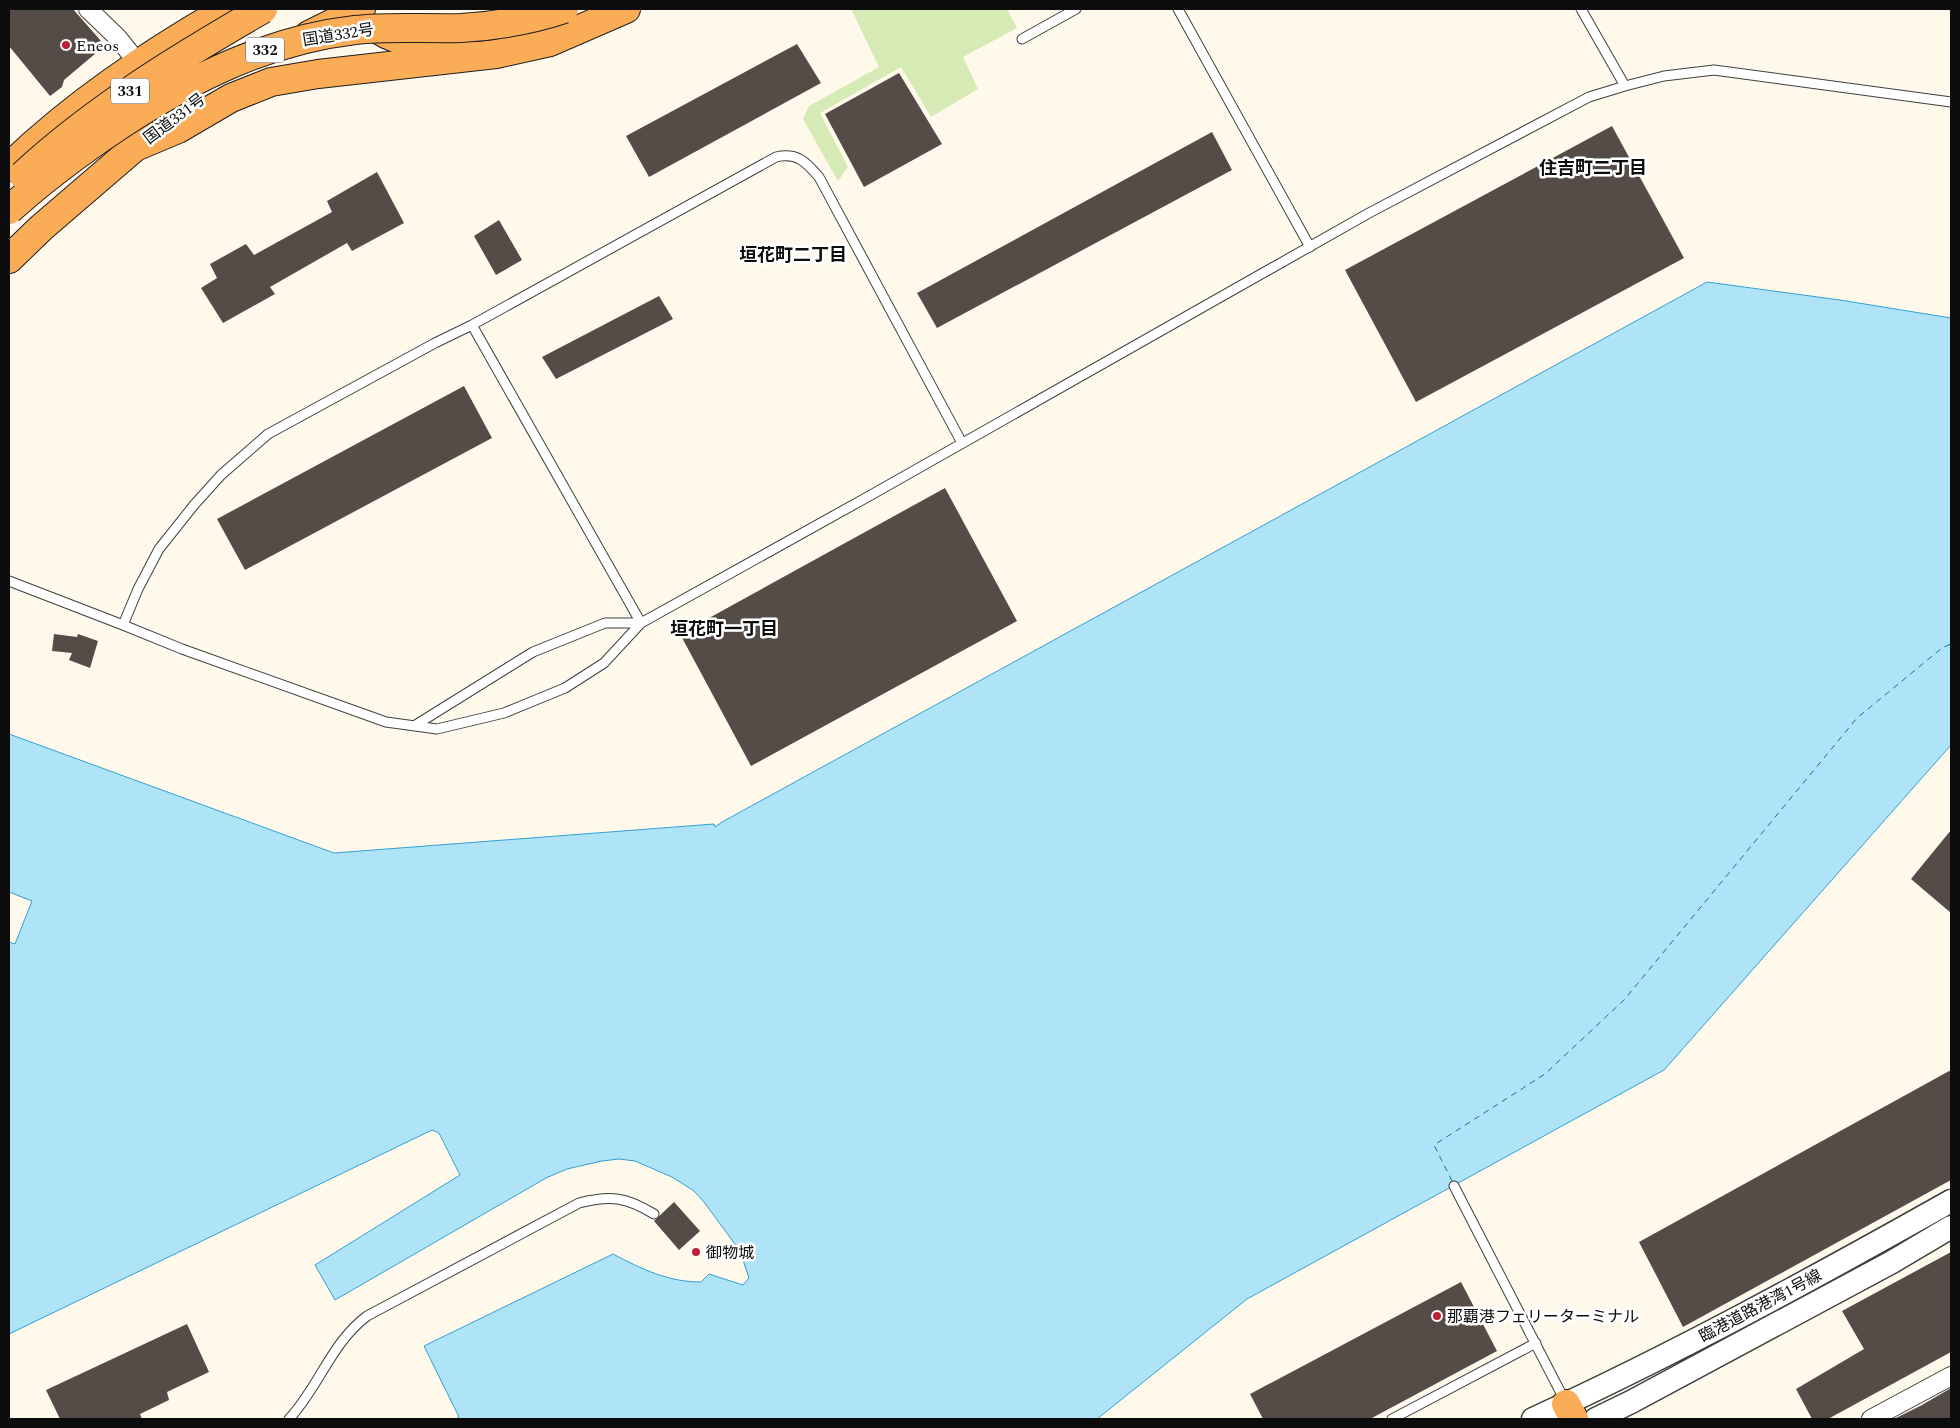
<svg xmlns="http://www.w3.org/2000/svg" width="1960" height="1428" font-family="Spectral,'Noto Sans JP',serif">
  <style>
    .green { fill: #d5eab4 }
    .water { fill: #aee3f8; stroke: #33a0d2 }
    .lines { fill: none; stroke-linecap: round; stroke-linejoin: round }
    .ferry { stroke: #126fa2; stroke-width: 1; stroke-dasharray: 6 5; stroke-linecap: butt }
    .building { fill: #554c48 }
    .service-casing { stroke: #3f3f3f; stroke-width: 11 }
    .minor-casing { stroke: #3f3f3f; stroke-width: 20 }
    .tertiary-casing { stroke: #3f3f3f; stroke-width: 25 }
    .trunk-casing { stroke: #1d1d1d; stroke-width: 30 }
    .service { stroke: #fff; stroke-width: 9 }
    .minor { stroke: #fff; stroke-width: 18 }
    .tertiary { stroke: #fff; stroke-width: 22 }
    .trunk { stroke: #fbac56; stroke-width: 28 }
    .trunk-bridge-casing { stroke: #1d1d1d; stroke-width: 30; stroke-linecap: butt }
    .trunk-bridge { stroke: #fbac56; stroke-width: 28 }
    .poi-dot { fill: #c02035; stroke: #fff; stroke-width: 2 }
    .labels { text-anchor: middle; stroke-width: 5; stroke-linejoin: round; paint-order: stroke }
    .shield { fill: #fff; stroke: #555; stroke-width: 1 }
    .shield-label { font-size: 15px; font-weight: bold; fill: #0c0c0c }
    .street-label { font-size: 16px; fill: #0c0c0c; stroke: #fff }
    .poi-label { font-size: 16px; fill: #0c0c0c; stroke: #fff; text-anchor: start }
    .neighbourhood-label { font-size: 18px; font-weight: bold; fill: #0c0c0c; stroke: #fff }
  </style>
  <rect width="100%" height="100%" fill="#fff9eb"/>
  <path class="green" d="M851,9H1007L1017,28L963,57L978,89L931,117L901,67L820,113L848,167L838,181L803,119L809,106L879,67Z"/>
  <path class="water" d="M1707,282L1840,300L1951,318V745L1664,1070L1247,1299L1097,1419H456L459,1417L424,1346L613,1254C642,1269 668,1282 701,1282L709,1274L743,1285L749,1278L740,1251L704,1202L694,1191L672,1177L635,1161L619,1159L602,1161L567,1169L546,1178L335,1300L315,1265L460,1175L439,1133L432,1130L9,1334V942L15,944L32,901L9,892V734L334,853L714,824L715,827L722,822Z"/>
  <g class="lines">
    <path class="ferry" d="M1452,1181L1434,1145L1545,1074L1624,1000L1857,718L1942,648L1951,644"/>
  </g>
  <path class="building" d="M9,9H73L101,41L92,49L96,53L64,80L62,87L50,96L9,46Z
    M797,44L821,83L649,177L626,136Z
    M899,73L942,144L864,187L825,114Z
    M1612,126L1684,258L1416,402L1345,270Z
    M1212,132L1232,170L937,328L917,293Z
    M377,172L404,223L352,251L347,243L270,287L275,294L223,323L201,288L217,278L210,264L246,244L254,255L332,212L327,201Z
    M499,220L522,260L496,275L474,236Z
    M659,296L673,319L556,379L542,357Z
    M464,386L492,438L245,570L217,519Z
    M945,488L1017,621L751,766L680,634Z
    M54,634L77,637L78,634L98,641L90,668L69,660L72,653L52,651Z
    M1951,830V913L1911,879Z
    M1951,1070V1180L1683,1327L1639,1242Z
    M674,1202L700,1231L679,1250L654,1221Z
    M1951,1252V1352L1828,1419H1812L1796,1389L1864,1349L1842,1311Z
    M1461,1282L1497,1351L1370,1419H1263L1250,1394Z
    M187,1324L209,1372L167,1392L169,1400L140,1414L142,1419H60L46,1390Z
    M1951,1388V1419H1894L1922,1405Z"/>
  <g class="lines">
    <g class="service-casing">
      <path id="service" d="M1178,9L1310,247
        M1022,39L1076,9
        M1625,86L1664,76L1714,70L1951,102
        M472,325L641,623
        M9,581L123,625L182,649L386,722L437,729L504,713L565,688L604,663L641,623L871,495L1369,213L1589,97L1625,86L1581,9
        M123,625L138,589L159,549L194,505L221,475L268,434L435,343L472,325L776,157C797,152 806,162 819,177L962,443
        M414,726L533,652L605,623H641
        M1454,1186L1565,1401
        M289,1419C319,1387 331,1343 367,1316L579,1203C611,1195 626,1197 654,1214
        M1392,1419L1536,1343"/>
    </g>
    <g class="minor-casing">
      <path id="minor" d="M88,9L118,38L138,63
        M1871,1419L1951,1376"/>
    </g>
    <g class="tertiary-casing">
      <path id="tertiary" d="M1533,1419C1675,1354 1814,1278 1951,1201
        M1596,1419L1631,1402L1892,1262L1951,1227"/>
    </g>
    <g class="trunk-casing">
      <path id="trunk" d="M379,30C401,45 435,45 461,45
        M309,35L361,9
        M135,147L178,129L231,98L271,82L318,74L496,54L550,42L626,9
        M9,167C74,104 149,54 227,9
        M9,259L41,228L148,136
        M1566,1404L1574,1419"/>
    </g>
    <use href="#service" class="service"/>
    <use href="#minor" class="minor"/>
    <use href="#tertiary" class="tertiary"/>
    <use href="#trunk" class="trunk"/>
    <g class="trunk-bridge-casing">
      <path id="trunk-bridge" d="M23,175C94,109 178,58 263,9
        M9,210C43,179 81,151 120,125C192,78 268,40 355,30C390,26 425,29 461,28C496,26 531,20 564,9"/>
    </g>
    <use href="#trunk-bridge" class="trunk-bridge"/>
  </g>
  <g class="poi-dot">
    <circle cx="66" cy="45" r="5"/>
    <circle cx="696" cy="1252" r="5"/>
    <circle cx="1437" cy="1316" r="5"/>
  </g>
  <g class="labels">
    <g class="shield">
      <rect x="246" y="37.5" width="38" height="25" rx="4"/>
      <rect x="111" y="78.5" width="38" height="25" rx="4"/>
    </g>
    <g class="shield-label">
      <text x="265" y="55">332</text>
      <text x="130" y="96">331</text>
    </g>
    <g class="street-label">
      <text transform="translate(338 34) rotate(-9)" y="6">国道332号</text>
      <text transform="translate(174 118) rotate(-37)" y="6">国道331号</text>
      <text transform="translate(1760 1305) rotate(-28)" y="6">臨港道路港湾1号線</text>
    </g>
    <g class="poi-label">
      <text x="76" y="51">Eneos</text>
      <text x="706" y="1258">御物城</text>
      <text x="1447" y="1322">那覇港フェリーターミナル</text>
    </g>
    <g class="neighbourhood-label">
      <text x="1593" y="174">住吉町二丁目</text>
      <text x="793" y="261">垣花町二丁目</text>
      <text x="724" y="635">垣花町一丁目</text>
    </g>
  </g>
  <rect width="1960" height="1428" fill="none" stroke="#0c0c0c" stroke-width="20"/>
</svg>
